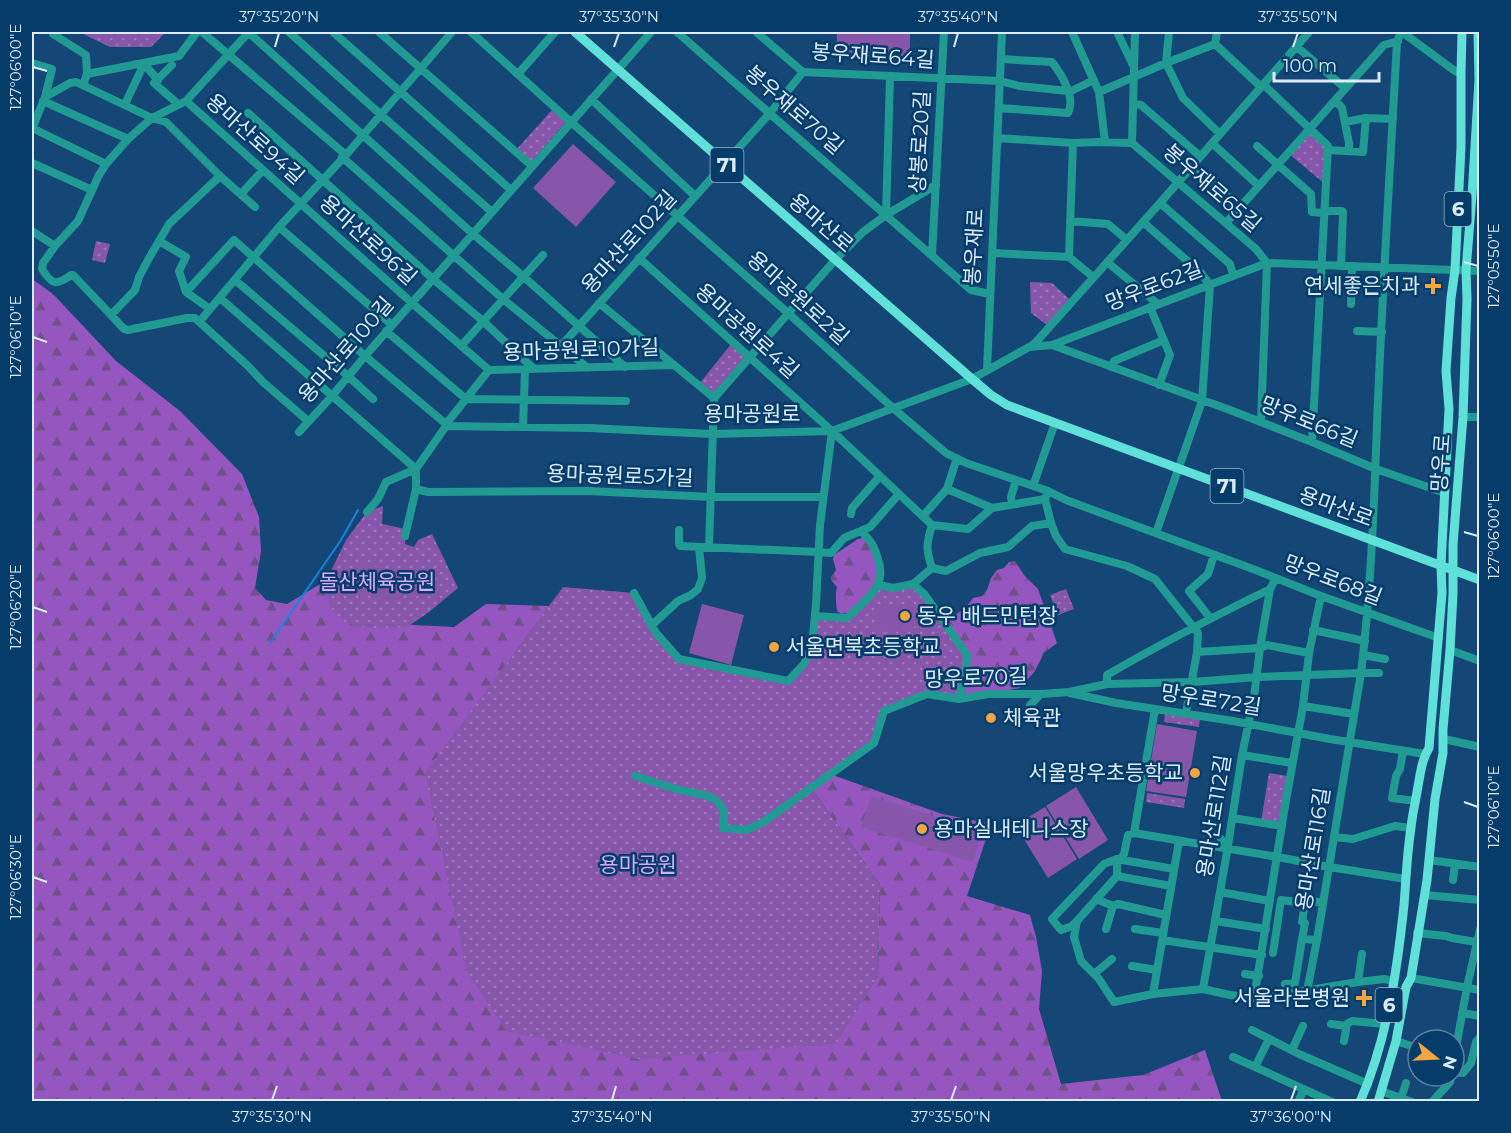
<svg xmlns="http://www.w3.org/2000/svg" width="1511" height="1133" font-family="Montserrat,'Noto Sans KR',sans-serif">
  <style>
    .forest { fill: url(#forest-firs) }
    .park { fill: url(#park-dots) }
    .pitch { fill: #8756aa }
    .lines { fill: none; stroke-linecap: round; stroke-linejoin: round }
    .stream { stroke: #1585de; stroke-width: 2 }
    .minor { stroke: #229a94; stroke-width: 8 }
    .major { stroke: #5fe0d8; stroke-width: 9 }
    .ticks { fill: none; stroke: #dcebfc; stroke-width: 2 }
    .poi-dot { fill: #f2a541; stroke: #053c69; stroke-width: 2 }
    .labels { text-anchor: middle; stroke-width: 5; stroke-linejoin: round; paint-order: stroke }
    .shield { fill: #053c69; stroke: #9cb6d0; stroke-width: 1.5 }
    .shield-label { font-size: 20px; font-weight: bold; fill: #dcebfc }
    .street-label { font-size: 21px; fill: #dcebfc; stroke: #053c69 }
    .poi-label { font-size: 21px; fill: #dcebfc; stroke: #053c69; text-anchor: start }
    .park-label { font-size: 21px; fill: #d7abf9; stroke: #053c69 }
    .neatline { fill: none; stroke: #dcebfc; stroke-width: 2 }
    .ticks-label { font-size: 15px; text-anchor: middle; fill: #dcebfc }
  </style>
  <defs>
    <pattern id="forest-firs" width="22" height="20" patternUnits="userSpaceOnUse" patternTransform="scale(1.5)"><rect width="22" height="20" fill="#9557bf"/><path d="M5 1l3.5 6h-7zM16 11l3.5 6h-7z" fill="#704f8b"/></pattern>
    <pattern id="park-dots" width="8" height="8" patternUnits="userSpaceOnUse" patternTransform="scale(1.5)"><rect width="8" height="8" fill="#8756aa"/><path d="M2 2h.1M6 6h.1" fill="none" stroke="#9d77bb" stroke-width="1.8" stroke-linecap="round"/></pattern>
  </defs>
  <rect width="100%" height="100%" fill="#144775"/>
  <path class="forest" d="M32,279L53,294L116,361L180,411L242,474L259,517L261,551L255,588L266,600L287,604L322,583L337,596L397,624L454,627L486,604L549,606L426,773L878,977L880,884L811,788L830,774L942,814L991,824L967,896L1030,915L1036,937L1042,971L1039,1009L1061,1084L1143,1075L1205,1050L1222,1101H32Z
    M863,538L867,540L879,570L877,584L850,612L841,614L837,611C836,602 835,595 837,587L831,580V577L836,570L833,559L834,555L858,539Z
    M1015,561L1024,575L1038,589L1057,643L1044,653L1035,671L1020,688L959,699L945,623L967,606L973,598L982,596L987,590L991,578L997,570L1004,568L1009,562Z"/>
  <path class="park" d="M79,32H166L151,47H110Z
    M552,110L566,122L530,163L516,150Z
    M1310,128L1328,146L1326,185L1288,153Z
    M96,241L110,244L105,263L92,260Z
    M1030,282L1052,283L1070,300L1047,325L1031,313Z
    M732,343L748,357L714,397L699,384Z
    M383,506L382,524L406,529L405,544L414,547L418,540L432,534L458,588L429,612L407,627L373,628L347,624L330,608L325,583L346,540L367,512Z
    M913,584L967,655L959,699L927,694L884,711L874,743L811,788L880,884L878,977L836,1044L638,1059L506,1031L467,972L425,773L563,587L634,593L656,633L679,659L788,681L804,664L815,616L847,618L879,585Z
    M1066,589L1074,609L1058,615L1050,595Z
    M1165,714L1200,719L1199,727L1164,722Z
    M1269,773L1288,776L1280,825L1261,822Z
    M1147,793L1185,799L1184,808L1146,802Z"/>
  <path class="pitch" d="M837,32H910V53L907,59L904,60L846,58C834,54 837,43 837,32Z
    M573,144L616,182L576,227L533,188Z
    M360,561L402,576L394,603L350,589Z
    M702,604L744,615L731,665L689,653Z
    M925,604C934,608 933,616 934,625L878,630L876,609Z
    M1157,724L1197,731L1186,797L1146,791Z
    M1076,787L1108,840L1079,859L1046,806Z
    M871,796L982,831L973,862L861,827Z
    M1045,807L1077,859L1048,878L1015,825Z"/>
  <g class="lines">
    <path class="stream" d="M270,643L341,540L358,510"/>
    <path class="minor" d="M202,32L346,155
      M248,32L473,234L524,277L625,367
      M289,32L380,114L492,212
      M333,32L511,190
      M379,32L532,166
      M471,32L571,122L788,313L894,409L946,453L966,463L1048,491L1066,500L1253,569L1321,596L1439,638
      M677,32L971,290L990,294
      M756,32L803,72L1000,81L1019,86L1068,91
      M1072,32L1099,92L1105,142
      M1117,32L1133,65
      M1169,32L1166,63L1183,98L1220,134
      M1402,32L1455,71L1461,74
      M53,34L86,55L87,74L83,85
      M1215,44L1260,86
      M1296,46L1345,88
      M32,63L52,69L45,97
      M144,64L158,80
      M172,65L154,83L178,104
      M87,74L179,56L197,32
      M518,74L555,32
      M1263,84L1328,146L1312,442
      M1069,92L1094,80
      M1099,92L1166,63L1215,44L1217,32
      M591,99L695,196
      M1335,100L1342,108L1349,143V151
      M43,101L128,139
      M186,101L412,303L489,370
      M125,104L144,64
      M1134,104L1141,105L1200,156
      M999,108L1068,113C1076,98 1062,75 1052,62L1001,59
      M248,113L433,279L483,321L534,369
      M1345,122L1366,118L1393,119
      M32,128L106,164
      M32,129L45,97L70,83L76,82L152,118L166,122L220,176L255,207
      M997,138L1073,143L1099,142L1132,143L1135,32
      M1132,143L1256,249L1267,263L1261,422
      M1212,143L1259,186
      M1257,146L1311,194L1312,212L1324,213
      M1328,150L1363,152L1366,118
      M342,157L503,299L588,368
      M32,163L92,190
      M1192,165L1240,207
      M220,176L169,224L148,260L139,277L135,290L111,315L73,275H71C56,286 52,285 42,269L43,263L55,246L78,221L99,175L106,164L128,139L152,118L186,101L249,32
      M241,194L263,170
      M1160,203L1230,264L1233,275
      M1324,211H1342L1343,212L1341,266
      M886,215L936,185
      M1070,221L1108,224L1127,240
      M1143,222L1201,273L1210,285L1202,401L1156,533
      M1226,223L1384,45L1398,41
      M279,227L392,325
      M32,231L55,246
      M159,241L186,257L179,271L186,292
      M992,253L1069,257L1093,277
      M932,255L944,32
      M1069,257L1073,143
      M639,258L832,431L932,525L968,529L992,508L1045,499L1048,491
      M1107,262L1158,304
      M235,280L348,376L373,399
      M186,292L234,240L365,356L446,424
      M186,292L210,309
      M220,298L416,469V489L405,536
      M599,303L714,398L709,547
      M1351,304L1352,266
      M1150,307L1170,355L1159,385
      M111,315L124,329L128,330L187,318H195L248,366L263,382L308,421
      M200,321L279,227L346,155L452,32
      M386,331L466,399L626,401
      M1357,331L1382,332
      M1052,345L1230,410L1312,442L1376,469L1445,493
      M461,346L543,255
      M561,346L770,113L803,72
      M1031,346L1036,342L1160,203L1309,32
      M1111,367L1114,361L1164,340
      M489,370L674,365
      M987,370L1002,32
      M714,398L835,260L863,232L886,215L890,77
      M1463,417H1480
      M446,426V424L489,370
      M523,427L525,370
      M299,432L332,396L365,356L651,32
      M1033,486L1055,423
      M416,489L428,492L588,491L711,497H823
      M947,489L992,508
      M1045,499L1051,523
      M1012,504L1011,497L1016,480
      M367,512L378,499L386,482L416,469L446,426L589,428L712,434L832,431L972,379L1029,347L1052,345L1267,263L1480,271
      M851,514L852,508L880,476
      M923,516L947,489L957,458
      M679,530V544L680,546L818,552L831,553L844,538L870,527L899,494
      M932,568C926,550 926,544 932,525
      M913,584L932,568L946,571L980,553L1008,547L1032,526L1051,523L1056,536L1065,549L1127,566L1155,579L1198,633L1197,652L1186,713
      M913,584L925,595L967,655L966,672L959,699
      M879,585L893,588L913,584
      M634,593L656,633L679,659L788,681L804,664L812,646L816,604L820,525L832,431
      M815,616L847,618C866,599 888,587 878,559C874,545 871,541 861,531
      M1210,618L1189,591L1208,574L1214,555
      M651,626L678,601L691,595L698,589L702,578L699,547
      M1313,630L1365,641
      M1450,650L1480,661
      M1197,652L1260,648L1267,645L1309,653
      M1363,655L1385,659
      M1107,684V675C1160,644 1215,616 1270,589
      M1070,693L1116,703L1233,721L1330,739L1425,754
      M1030,705L1041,694
      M1303,706L1354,714
      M1444,739L1480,747
      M1403,751L1400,769L1396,776L1392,798L1416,801
      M1242,755L1292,763
      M635,776L676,789L708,796L716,800L724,810L723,828L746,830L762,823L874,743L884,711L927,694L959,699L988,694H1041L1069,692L1107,684L1192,682L1258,677L1361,673H1379
      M1233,818L1282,826
      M1134,833L1278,857L1329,867L1406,879
      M1134,833L1155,709
      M1334,837L1353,839L1395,826L1411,828
      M1221,839L1228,849
      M1117,859V876L1077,921L1074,937L1081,961L1099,979L1114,1002L1153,994L1203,989L1230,995L1254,998L1267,997L1358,982L1384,979L1394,981
      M1120,860L1124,854L1128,835L1134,833
      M1429,860L1480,867
      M1117,876L1171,886
      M1453,880L1455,864
      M1220,892L1270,901
      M1425,895L1480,900
      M1096,899L1113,906L1106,929
      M1301,899L1323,903
      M1113,906L1118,904L1166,915
      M1077,921L1072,926L1061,930L1052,919L1104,864L1117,859L1174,869
      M1216,921L1266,929
      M1135,929L1163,933
      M1417,933L1446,936L1452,938L1476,942
      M1162,940L1262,955
      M1273,953L1281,900L1305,903L1302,922L1305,923L1302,939L1317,940
      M1132,966L1157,970
      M1094,974L1112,959
      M1245,974L1259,976
      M1411,978L1480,990
      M1358,982L1362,954
      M1285,984L1295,983L1302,939
      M1203,989L1227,852L1242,755L1254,697L1260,648L1270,589L1276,578
      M1307,991L1317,940L1361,673C1371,590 1374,507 1377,424C1382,296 1390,169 1397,42L1401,32
      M1153,994L1179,841
      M1254,998L1285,806L1303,706L1309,653L1321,596
      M1462,1013L1480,1016
      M1331,1024L1346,1026
      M1252,1030L1299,1054L1368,1084
      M1344,1041L1347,1024L1352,1021L1385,1024
      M1396,1041L1418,1048
      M1292,1050L1303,1026
      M1233,1057L1332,1102
      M1454,1059L1467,987L1480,929
      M1255,1067L1269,1039
      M1454,1072L1463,1073L1471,1063L1476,1042L1480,1037
      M1381,1091L1412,1102
      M1401,1098L1406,1083
      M1298,1102L1304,1089
      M1432,1102L1450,1082L1451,1076"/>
    <path class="major" d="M575,32L972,379L991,395L1007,405L1480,580
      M1360,1102C1387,1040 1397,972 1404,905C1406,880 1407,853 1411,828C1412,816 1415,804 1417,792C1420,777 1421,761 1429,748L1442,593L1441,565L1449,409L1446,371L1451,298L1455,270L1461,147V74L1462,32
      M1378,1102L1396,1041L1406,987L1411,978L1427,880L1435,799L1443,753V729L1450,650L1453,594V545L1463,417L1467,299L1466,270L1472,196L1479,80L1478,32"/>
  </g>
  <path class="ticks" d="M275,47L279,33M614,47L619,33M954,47L958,33M1293,47L1298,33M33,67L47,71M1464,262L1478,266M33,337L47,342M1464,532L1478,536M33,607L47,612M1464,802L1478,807M33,877L47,882M272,1100L277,1086M612,1100L616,1086M951,1100L956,1086M1291,1100L1296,1086"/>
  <g class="poi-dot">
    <path d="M1430 277h6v6h6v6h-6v6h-6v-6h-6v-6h6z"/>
    <circle cx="905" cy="616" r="6"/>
    <circle cx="774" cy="647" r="6"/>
    <circle cx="991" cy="718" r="6"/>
    <circle cx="1195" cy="773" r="6"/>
    <circle cx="922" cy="829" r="6"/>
    <path d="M1361 989h6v6h6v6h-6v6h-6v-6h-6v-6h6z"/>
  </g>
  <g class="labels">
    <g class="shield">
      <rect x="710.5" y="148" width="33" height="34" rx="4.5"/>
      <rect x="1444.5" y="192" width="27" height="34" rx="4.5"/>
      <rect x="1210.5" y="469" width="33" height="34" rx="4.5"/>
      <rect x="1375.5" y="988" width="27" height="34" rx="4.5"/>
    </g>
    <g class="shield-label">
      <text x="727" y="172">71</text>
      <text x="1458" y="216">6</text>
      <text x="1227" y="493">71</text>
      <text x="1389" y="1012">6</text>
    </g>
    <g class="street-label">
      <text transform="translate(873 56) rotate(4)" y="7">봉우재로64길</text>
      <text transform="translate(794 110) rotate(41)" y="7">봉우재로70길</text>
      <text transform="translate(255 139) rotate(42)" y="7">용마산로94길</text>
      <text transform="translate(920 142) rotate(-87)" y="7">상봉로20길</text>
      <text transform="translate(1212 188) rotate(41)" y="7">봉우재로65길</text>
      <text transform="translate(821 223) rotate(41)" y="7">용마산로</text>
      <text transform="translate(368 240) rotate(42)" y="7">용마산로96길</text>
      <text transform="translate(629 242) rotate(-48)" y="7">용마산로102길</text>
      <text transform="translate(974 247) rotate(-87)" y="7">봉우재로</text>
      <text transform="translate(1154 286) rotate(-21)" y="7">망우로62길</text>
      <text transform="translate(798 298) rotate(42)" y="7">용마공원로2길</text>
      <text transform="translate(747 331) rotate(42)" y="7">용마공원로4길</text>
      <text transform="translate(346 350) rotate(-49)" y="7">용마산로100길</text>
      <text transform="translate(581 350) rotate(-2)" y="7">용마공원로10가길</text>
      <text x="752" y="421">용마공원로</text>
      <text transform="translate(1309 422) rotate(22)" y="7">망우로66길</text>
      <text transform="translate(1441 463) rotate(-86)" y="7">망우로</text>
      <text transform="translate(620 476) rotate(2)" y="7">용마공원로5가길</text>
      <text transform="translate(1336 507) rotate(20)" y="7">용마산로</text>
      <text transform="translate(1333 580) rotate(21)" y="7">망우로68길</text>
      <text transform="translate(976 678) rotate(-2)" y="7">망우로70길</text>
      <text transform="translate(1211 700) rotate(9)" y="7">망우로72길</text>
      <text transform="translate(1214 816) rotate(-81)" y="7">용마산로112길</text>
      <text transform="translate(1313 849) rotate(-81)" y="7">용마산로116길</text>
    </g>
    <g class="poi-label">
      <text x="1420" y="293" text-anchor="end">연세좋은치과</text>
      <text x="917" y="623">동우 배드민턴장</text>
      <text x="786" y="654">서울면북초등학교</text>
      <text x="1003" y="725">체육관</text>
      <text x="1183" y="780" text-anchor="end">서울망우초등학교</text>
      <text x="934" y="836">용마실내테니스장</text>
      <text x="1350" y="1005" text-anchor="end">서울라본병원</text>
    </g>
    <g class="park-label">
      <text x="377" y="589">돌산체육공원</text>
      <text x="638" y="872">용마공원</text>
    </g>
  </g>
  <rect width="1511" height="1133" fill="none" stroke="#053c69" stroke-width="66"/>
  <g transform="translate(1436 1058) rotate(108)"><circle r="28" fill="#053c69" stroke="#5b82a4" stroke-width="1.5"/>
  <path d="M0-4.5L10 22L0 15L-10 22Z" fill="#f2a541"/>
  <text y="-9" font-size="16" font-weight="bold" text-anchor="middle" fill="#dcebfc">N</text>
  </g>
  <path d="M1274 72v9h105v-9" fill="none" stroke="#dcebfc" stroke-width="3"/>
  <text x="1283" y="72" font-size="18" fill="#dcebfc" stroke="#053c69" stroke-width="4.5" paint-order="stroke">100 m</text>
  <rect x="33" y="33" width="1445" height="1067" class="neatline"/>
  <g class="ticks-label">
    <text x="279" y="22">37°35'20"N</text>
    <text x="619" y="22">37°35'30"N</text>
    <text x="958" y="22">37°35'40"N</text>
    <text x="1298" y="22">37°35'50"N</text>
    <text transform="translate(16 67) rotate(-90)" y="5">127°06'00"E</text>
    <text transform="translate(1494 266) rotate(-90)" y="5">127°05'50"E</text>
    <text transform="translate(16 337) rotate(-90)" y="5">127°06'10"E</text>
    <text transform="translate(1494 536) rotate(-90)" y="5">127°06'00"E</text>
    <text transform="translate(16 607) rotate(-90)" y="5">127°06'20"E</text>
    <text transform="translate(1494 807) rotate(-90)" y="5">127°06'10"E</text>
    <text transform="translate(16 877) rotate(-90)" y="5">127°06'30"E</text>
    <text x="272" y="1122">37°35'30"N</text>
    <text x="612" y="1122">37°35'40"N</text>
    <text x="951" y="1122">37°35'50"N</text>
    <text x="1291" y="1122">37°36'00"N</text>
  </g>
</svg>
